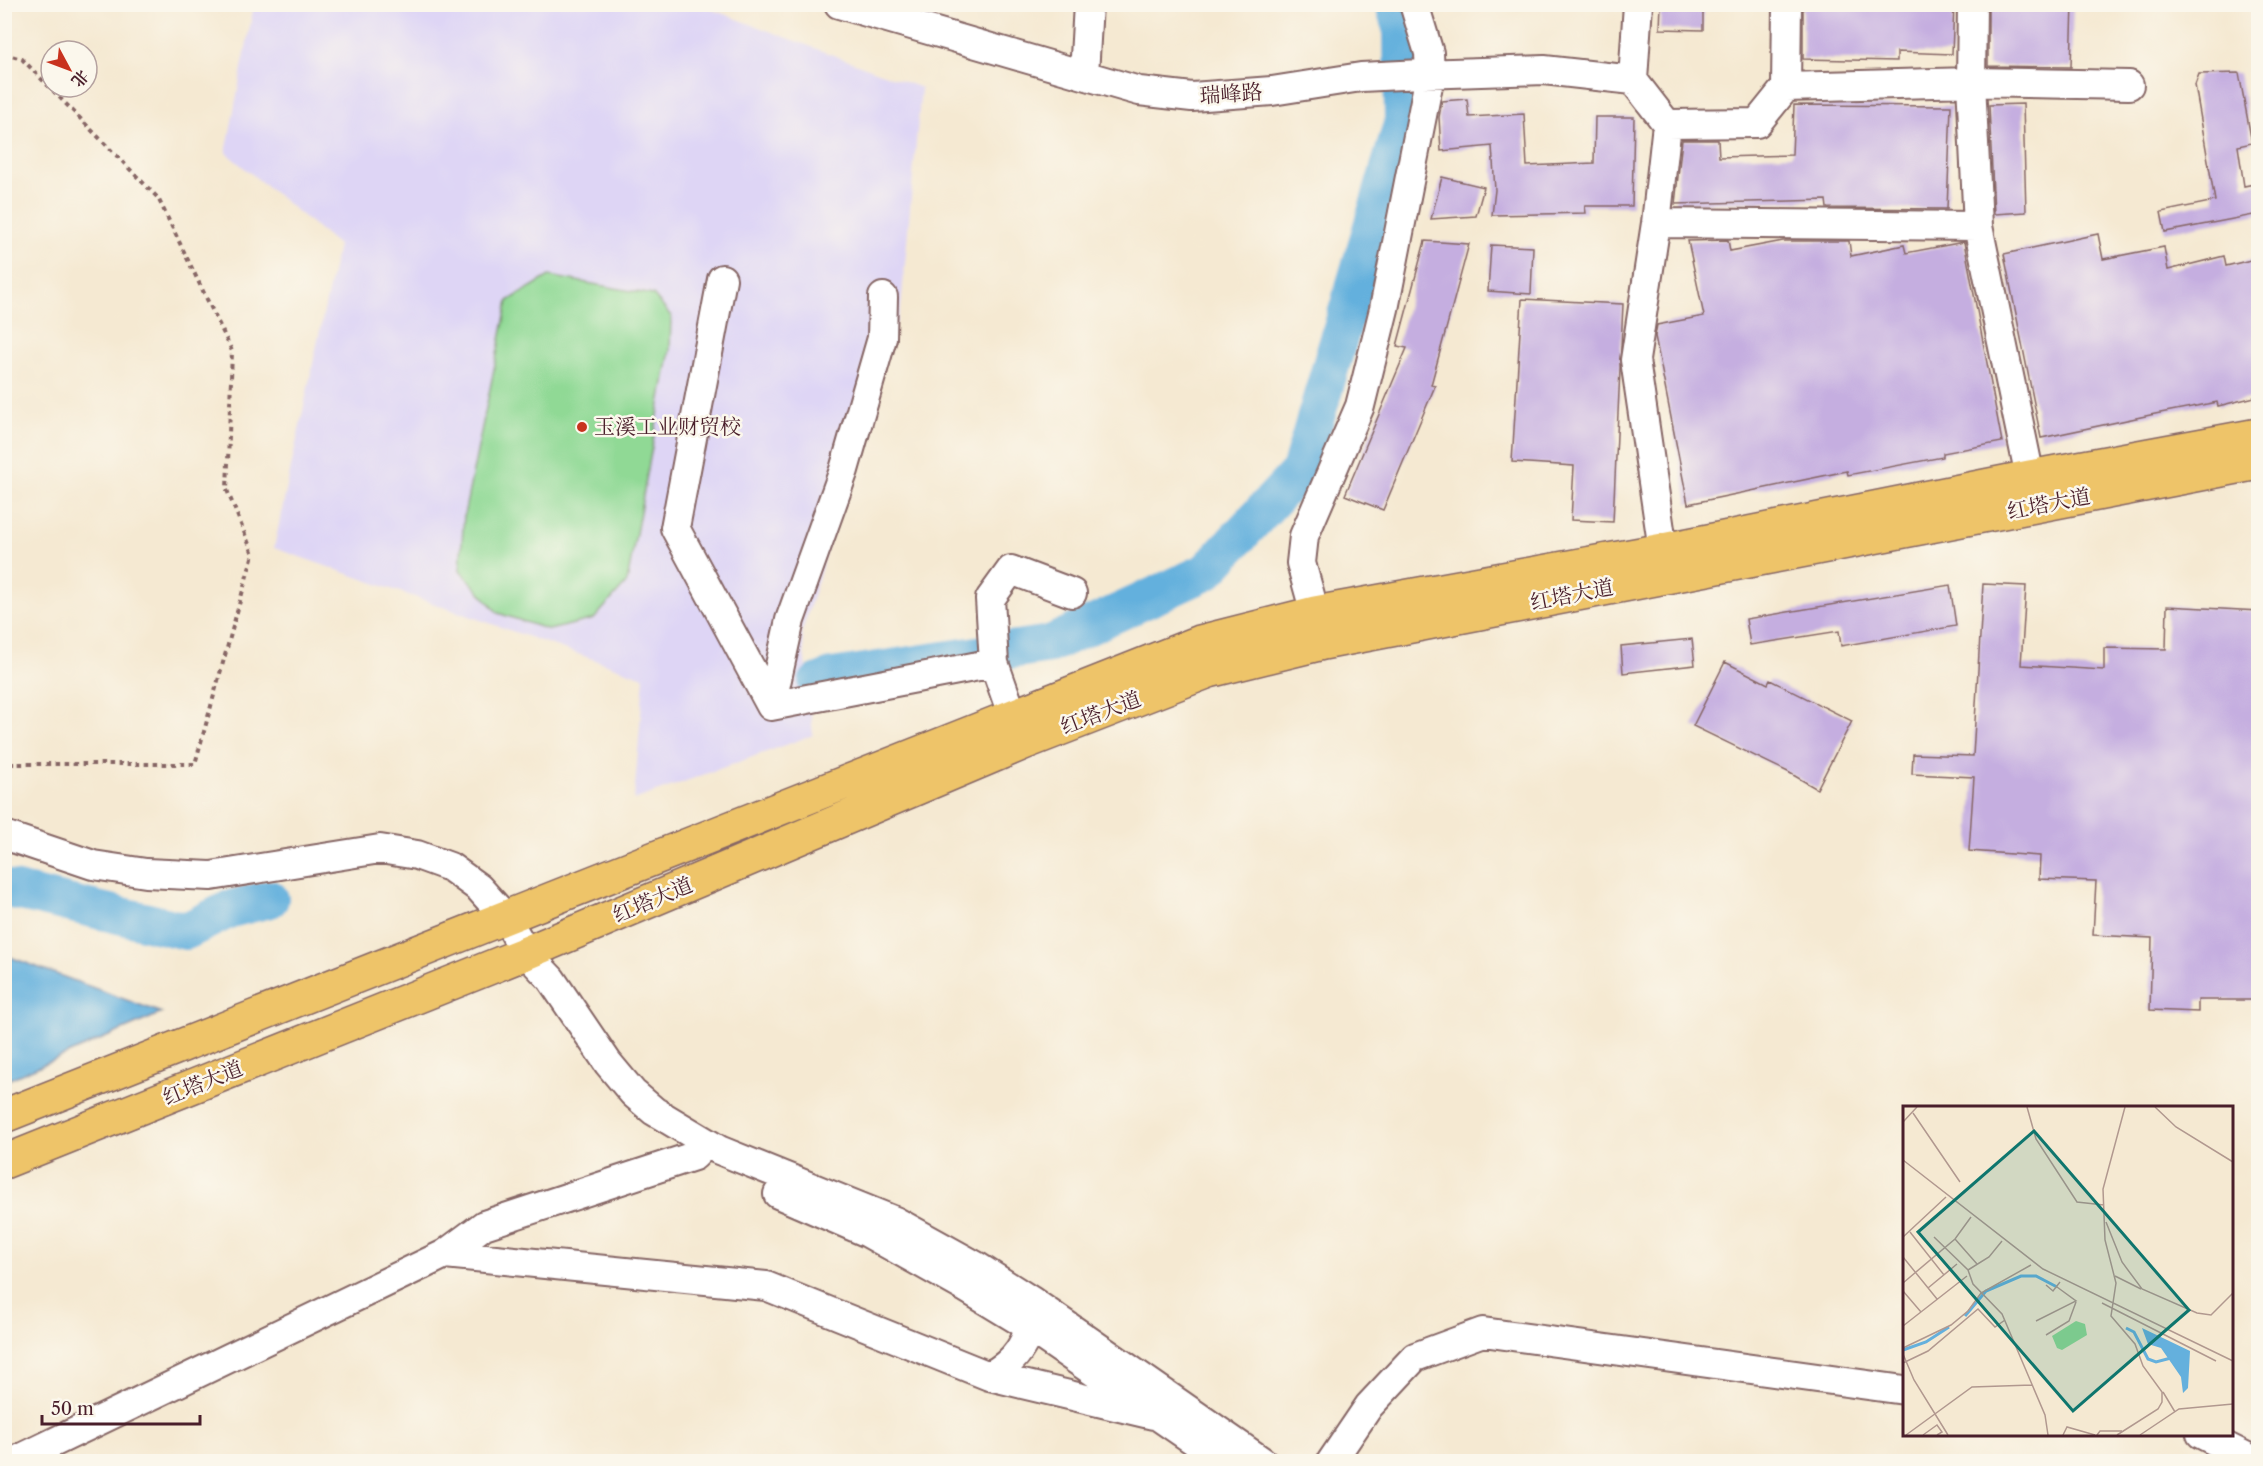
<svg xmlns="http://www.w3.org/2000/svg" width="2263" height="1466" font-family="'Libre Caslon Text','Noto Serif SC',serif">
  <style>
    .built { fill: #ded5f5 }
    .green { fill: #90d995; stroke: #6d7c60; stroke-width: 1.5 }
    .water { fill: #64b0dd; stroke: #576884; stroke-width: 1.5 }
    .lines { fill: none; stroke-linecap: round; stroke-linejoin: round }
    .river { stroke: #64b0dd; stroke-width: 38 }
    .building { fill: #c5aee0 }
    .minor-casing { stroke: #866665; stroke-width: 32 }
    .major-casing { stroke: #866665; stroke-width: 36 }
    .path { stroke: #866665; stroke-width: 4; stroke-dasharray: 4.5 4.5; stroke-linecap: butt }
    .minor { stroke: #fff; stroke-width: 28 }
    .major { stroke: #eec469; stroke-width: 33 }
    .poi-dot { fill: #c8321e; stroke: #fbf7ec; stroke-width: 2 }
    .labels { text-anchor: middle; stroke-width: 5; stroke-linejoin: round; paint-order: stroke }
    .street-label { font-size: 21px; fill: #4a1f2b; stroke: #fbf7ec }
    .poi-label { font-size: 21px; fill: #4a1f2b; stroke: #fbf7ec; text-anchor: start }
    .inset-river { fill: none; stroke: #64b0dd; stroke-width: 3 }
    .inset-road { fill: none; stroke: #b1988f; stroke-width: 1.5 }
    .view { fill: #0f766e; fill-opacity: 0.15; stroke: #0f766e; stroke-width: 3 }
    .inset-edge { fill: none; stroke: #4a1f2b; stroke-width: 3 }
  </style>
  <rect width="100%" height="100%" fill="#fbf7ec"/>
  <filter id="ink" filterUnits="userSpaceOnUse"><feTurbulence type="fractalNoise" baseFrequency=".0167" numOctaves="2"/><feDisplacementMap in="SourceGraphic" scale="12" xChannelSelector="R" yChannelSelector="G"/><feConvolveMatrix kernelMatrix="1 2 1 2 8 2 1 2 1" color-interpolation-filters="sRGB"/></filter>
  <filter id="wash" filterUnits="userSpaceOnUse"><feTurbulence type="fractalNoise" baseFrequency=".008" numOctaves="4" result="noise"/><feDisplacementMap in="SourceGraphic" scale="24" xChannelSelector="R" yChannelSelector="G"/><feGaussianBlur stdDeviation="1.35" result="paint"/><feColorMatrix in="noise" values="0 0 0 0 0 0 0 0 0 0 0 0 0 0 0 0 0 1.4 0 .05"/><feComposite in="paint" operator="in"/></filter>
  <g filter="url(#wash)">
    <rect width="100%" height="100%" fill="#f5e9d2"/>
    <path class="built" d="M254,5H700L921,88L901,307L802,632L813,735L634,800L644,677L274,548L338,245L226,153Z"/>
    <path class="green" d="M549,276L653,295L671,316L670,350L627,582L594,619L549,630L498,613L460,570L464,515L508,301Z"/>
    <path class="water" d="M10,957L162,1013L5,1081L4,960Z"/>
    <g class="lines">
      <path class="river" d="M817,683L832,677L1050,644L1206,572L1300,471L1403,121L1402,31L1394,4
        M4,888L186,931L230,909L270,899"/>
    </g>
    <g id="blocks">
      <path class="building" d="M1661,4H1703V30L1660,29Z
        M1803,4H1954L1952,54L1897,52V61L1803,59Z
        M1988,4H2073L2071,67L1988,66Z
        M2239,73L2252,143L2238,146L2244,186L2259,183V214L2165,232L2161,212L2215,201L2195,85L2199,74Z
        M1467,99L1469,117L1524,114L1527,166L1594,163L1595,117H1634L1632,206H1585L1586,213L1492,215L1495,190L1492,146L1441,151L1439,117L1442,101Z
        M2023,104L2026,212L1994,214L1989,105Z
        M1794,105L1951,106L1947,209L1827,208L1826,200L1675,204L1682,140H1718L1719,157L1792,155Z
        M1442,177L1484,187L1476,216L1431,219Z
        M2098,234L2103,259L2164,247L2168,270L2224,256L2226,266L2259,258V396L2218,406L2217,402L2155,414L2041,438L2004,254Z
        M1728,240L1730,251L1783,241H1849L1851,256L1904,245L1906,253L1964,242L2002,442L1943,453V457L1848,475L1847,471L1688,504L1655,336L1657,325L1704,316L1688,241Z
        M1425,241L1469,244L1431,385L1435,386L1383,510L1345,495L1407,348L1397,346Z
        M1491,245L1533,247L1531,294L1488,291Z
        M1522,299L1623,304L1613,522L1571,520L1574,466L1512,462Z
        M1983,584L2026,586L2021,665L2104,670V648L2166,649L2167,606L2259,611L2256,1000H2198V1012L2150,1010L2152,938L2093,935L2096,881L2039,879L2040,856L1969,851L1974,777L1912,774L1913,754L1973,756Z
        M1950,585L1956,626L1841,646L1839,631L1750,645L1746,619Z
        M1692,639L1695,665L1623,673L1621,646Z
        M1725,662L1768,684L1770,680L1852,721L1817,789L1788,772L1693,726Z"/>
    </g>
  </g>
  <g filter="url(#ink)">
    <use href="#blocks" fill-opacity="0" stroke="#866665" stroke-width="1.5"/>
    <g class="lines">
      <g class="minor-casing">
        <path id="minor" d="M839,4L1139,91L1192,97L1272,91L1361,77L1422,74L1544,70L1633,80
          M1638,4L1633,80L1667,124L1757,123L1786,87L1971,82L2129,85
          M1972,4L1971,82L1978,226L2030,477
          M1084,75L1088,4
          M1786,87L1787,4
          M1656,223L1978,226
          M722,279L675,528L771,706
          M883,297L882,338L844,470L790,620L771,706L994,663
          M1663,550L1635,360L1656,223L1667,124
          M1315,613L1301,563L1304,536L1360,406L1384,309L1430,75L1429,53L1414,4
          M1012,714L994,663L990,599L1011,570L1072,593
          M4,835L93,865L146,873L211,876L380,849L417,855L450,867L479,888L506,918L526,953L551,979L608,1063L633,1093L654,1111L719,1150L895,1221L978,1267L1030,1300L1263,1462
          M778,1194L868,1233L966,1288L1017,1319L1225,1462
          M445,1254L484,1225L694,1156L707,1143
          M989,1376C1016,1362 1029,1342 1032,1312
          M2201,1434L2257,1462
          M13,1462L445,1254L766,1286L989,1376L1153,1415
          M1331,1462L1369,1406L1415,1357L1483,1332L1904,1390"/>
      </g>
      <g class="major-casing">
        <path id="major" d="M4,1116L1200,642L1315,613L1663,550L2030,477L2258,435
          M4,1162L526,953L1026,742L1209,671L1323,643L2258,463"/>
      </g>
      <path class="path" d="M4,54L22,59L158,198L232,351L227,490L253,554L195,764H4"/>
      <use href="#minor" class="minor"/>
      <use href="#major" class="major"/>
    </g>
  </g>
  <circle class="poi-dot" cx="582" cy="427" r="6"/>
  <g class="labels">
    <g class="street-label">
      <text transform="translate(1231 94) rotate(-4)" y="7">瑞峰路</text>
      <text transform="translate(2049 504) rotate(-11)" y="7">红塔大道</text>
      <text transform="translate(1572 595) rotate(-11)" y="7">红塔大道</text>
      <text transform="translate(1101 713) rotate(-21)" y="7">红塔大道</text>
      <text transform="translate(653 900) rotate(-23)" y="7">红塔大道</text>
      <text transform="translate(203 1083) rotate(-22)" y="7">红塔大道</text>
    </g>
    <g class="poi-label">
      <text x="594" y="434">玉溪工业财贸校</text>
    </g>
  </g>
  <g transform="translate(1903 1106)">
    <rect width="330" height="330" fill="#f5e9d2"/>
    <path d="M173,215L182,218L184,229L159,244L154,242L149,230Z" fill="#90d995"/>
    <path d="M239,222L287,245L285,282L280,287L278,271L258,242L245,238Z" fill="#64b0dd"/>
    <path class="inset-river" d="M62,210L83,185L118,170H133L154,181M223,222L231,226L245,253L253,256L268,252M0,244L23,236L46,221"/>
    <path class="inset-road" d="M124,1L133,33L174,96L201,99M252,1L273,21L330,56M10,7L57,76M0,16L14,1M0,54L140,163L330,255M203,116L219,156L239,183L294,207L308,209L330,187M7,126L41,169M0,131L43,91M31,131L65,164L70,178L99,208L142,309L145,329M52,133L74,158M0,151L34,193M65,164L86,151L99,135M212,170L238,183M0,177L52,133L68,111M143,179L150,185L157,176M25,182L54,158M0,185L18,206M199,197L313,255M133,215L173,195L154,181M0,220L64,170M143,229L166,215L173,196M0,242L48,219L65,205L78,187L128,159M0,248L11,274L45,329M0,257L25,245L75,203L92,221L102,214M260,286L272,306M3,329L69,281L129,279M20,329L34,319L39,326L34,329M160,329L164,321L192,329M194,329L197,325H219M214,329L255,303L259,296V286L240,260L232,238L208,210L213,177L202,134L200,83L222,1M237,329L276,303L330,298"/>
    <path class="view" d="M131,25L286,204L170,305L15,126Z"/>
    <rect width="330" height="330" class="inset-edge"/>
  </g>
  <rect width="2263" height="1466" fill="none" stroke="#fbf7ec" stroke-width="24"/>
  <g transform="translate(69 69) rotate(131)"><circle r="28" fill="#fbf7ec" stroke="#b4a19f" stroke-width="1.5"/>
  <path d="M0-4.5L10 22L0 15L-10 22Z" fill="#c8321e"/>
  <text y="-9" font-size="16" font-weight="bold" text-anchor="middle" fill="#4a1f2b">北</text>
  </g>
  <path d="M42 1415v9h158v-9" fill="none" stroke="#4a1f2b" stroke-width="3"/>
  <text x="51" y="1415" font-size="18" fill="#4a1f2b" stroke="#fbf7ec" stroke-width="4.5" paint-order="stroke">50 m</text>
</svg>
